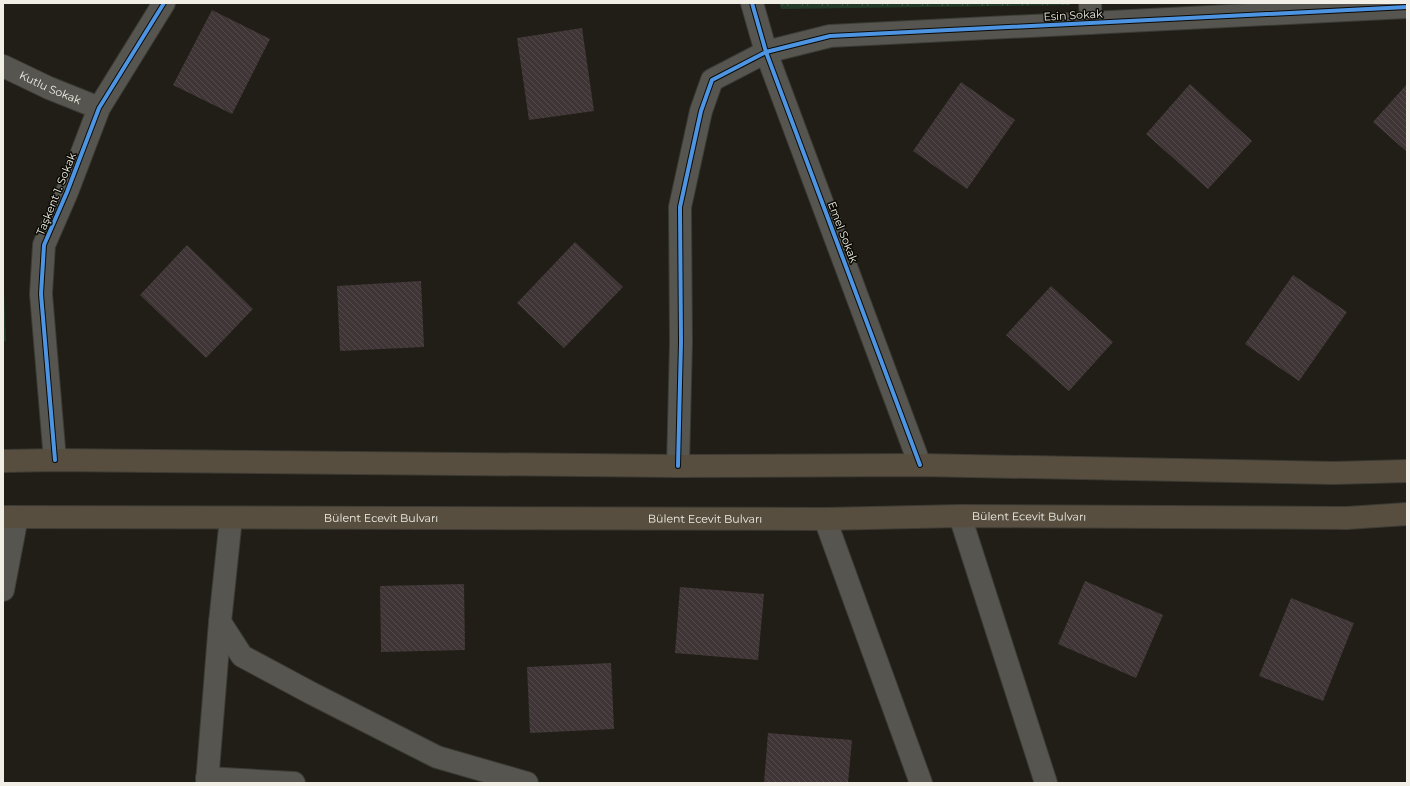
<svg xmlns="http://www.w3.org/2000/svg" width="1410" height="786" font-family="Montserrat,sans-serif">
  <style>
    .park { fill: url(#park-crowns) }
    .garden { fill: #213927 }
    .building { fill: url(#building-back-hatch) }
    .lines { fill: none; stroke-linecap: round; stroke-linejoin: round }
    .minor-casing { stroke: #3b3a34; stroke-width: 24 }
    .major-casing { stroke: #3b3a34; stroke-width: 24 }
    .minor { stroke: #565550; stroke-width: 22 }
    .major { stroke: #574e40; stroke-width: 22 }
    .cycleway-casing { stroke: #0b0a05; stroke-width: 6 }
    .cycleway { stroke: #4d94e3; stroke-width: 4 }
    .labels { text-anchor: middle; stroke-width: 3; stroke-linejoin: round; paint-order: stroke }
    .street-label { font-size: 11px; fill: #f1efe5; stroke: #0b0a05 }
  </style>
  <defs>
    <pattern id="park-crowns" width="20" height="18" patternUnits="userSpaceOnUse"><rect width="20" height="18" fill="#213927"/><path d="M2 6a3 3 0 1 1 6 0M12 15a3 3 0 1 1 6 0" fill="none" stroke="#425646"/></pattern>
    <pattern id="building-back-hatch" width="6" height="6" patternUnits="userSpaceOnUse"><rect width="6" height="6" fill="#3f3536"/><path d="M-1 5l2 2M0 0l6 6M5-1l2 2" fill="none" stroke="#524949"/></pattern>
  </defs>
  <rect width="100%" height="100%" fill="#201e16"/>
  <path class="park" d="M779,3H1070V5L781,9Z"/>
  <path class="garden" d="M3,263L6,341L3,342Z"/>
  <path class="building" d="M212,10L270,39L232,114L173,85Z
    M582,28L594,111L529,120L517,38Z
    M961,82L1015,120L967,189L913,151Z
    M1190,84L1252,141L1208,189L1146,134Z
    M1407,84V152L1373,122Z
    M575,242L623,287L564,348L517,303Z
    M187,245L253,309L206,358L140,295Z
    M1293,275L1347,312L1299,381L1245,344Z
    M421,281L424,347L340,351L337,286Z
    M1051,286L1113,342L1069,391L1006,335Z
    M1085,581L1163,615L1136,678L1058,644Z
    M464,584L465,650L381,652L380,586Z
    M680,587L764,594L758,660L675,653Z
    M1291,598L1354,623L1323,701L1259,676Z
    M611,663L614,729L530,733L527,667Z
    M768,733L852,740L848,783H764Z"/>
  <g class="lines">
    <g class="minor-casing">
      <g id="minor">
        <path d="M752,3L766,52L920,465"/>
        <path d="M1090,3L1091,23"/>
        <path id="s1" d="M3,66L49,88L99,108"/>
        <path d="M55,460L41,294L44,245L67,192L99,108L164,3"/>
        <path d="M678,466L681,342L680,207L701,111L712,80L766,52L830,36L1407,7"/>
        <path d="M960,516L1046,783"/>
        <path d="M231,518L220,622L242,656L311,693L437,757L527,783"/>
        <path d="M825,519L921,783"/>
        <path d="M3,590L17,517"/>
        <path d="M207,778L294,783"/>
        <path d="M207,783L220,622"/>
      </g>
    </g>
    <g class="major-casing">
      <g id="major">
        <path d="M3,461L55,460L678,466L920,465L1334,473L1407,471"/>
        <path id="s2" d="M3,517L825,519L960,516L1347,518L1407,514"/>
      </g>
    </g>
    <use href="#minor" class="minor"/>
    <use href="#major" class="major"/>
    <g class="cycleway-casing">
      <path id="cycleway" d="M752,3L766,52L920,465
        M55,460L41,294L44,245L67,192L99,108L164,3
        M678,466L681,342L680,207L701,111L712,80L766,52L830,36L1407,7"/>
    </g>
    <use href="#cycleway" class="cycleway"/>
  </g>
  <g class="labels">
    <g class="street-label">
      <text transform="translate(1073 15) rotate(-3)" y="4">Esin Sokak</text>
      <text dy="4" stroke="none"><textPath href="#s1" startOffset="52">Kutlu Sokak</textPath></text>
      <text transform="translate(56 194) rotate(-68)" y="4">Taşkent 1. Sokak</text>
      <text transform="translate(843 232) rotate(69)" y="4">Emel Sokak</text>
      <text dy="4" stroke="none"><textPath href="#s2" startOffset="1026">Bülent Ecevit Bulvarı</textPath></text>
      <text dy="4" stroke="none"><textPath href="#s2" startOffset="378">Bülent Ecevit Bulvarı</textPath></text>
      <text dy="4" stroke="none"><textPath href="#s2" startOffset="702">Bülent Ecevit Bulvarı</textPath></text>
    </g>
  </g>
  <rect width="1410" height="786" fill="none" stroke="#f1efe5" stroke-width="8"/>
</svg>
